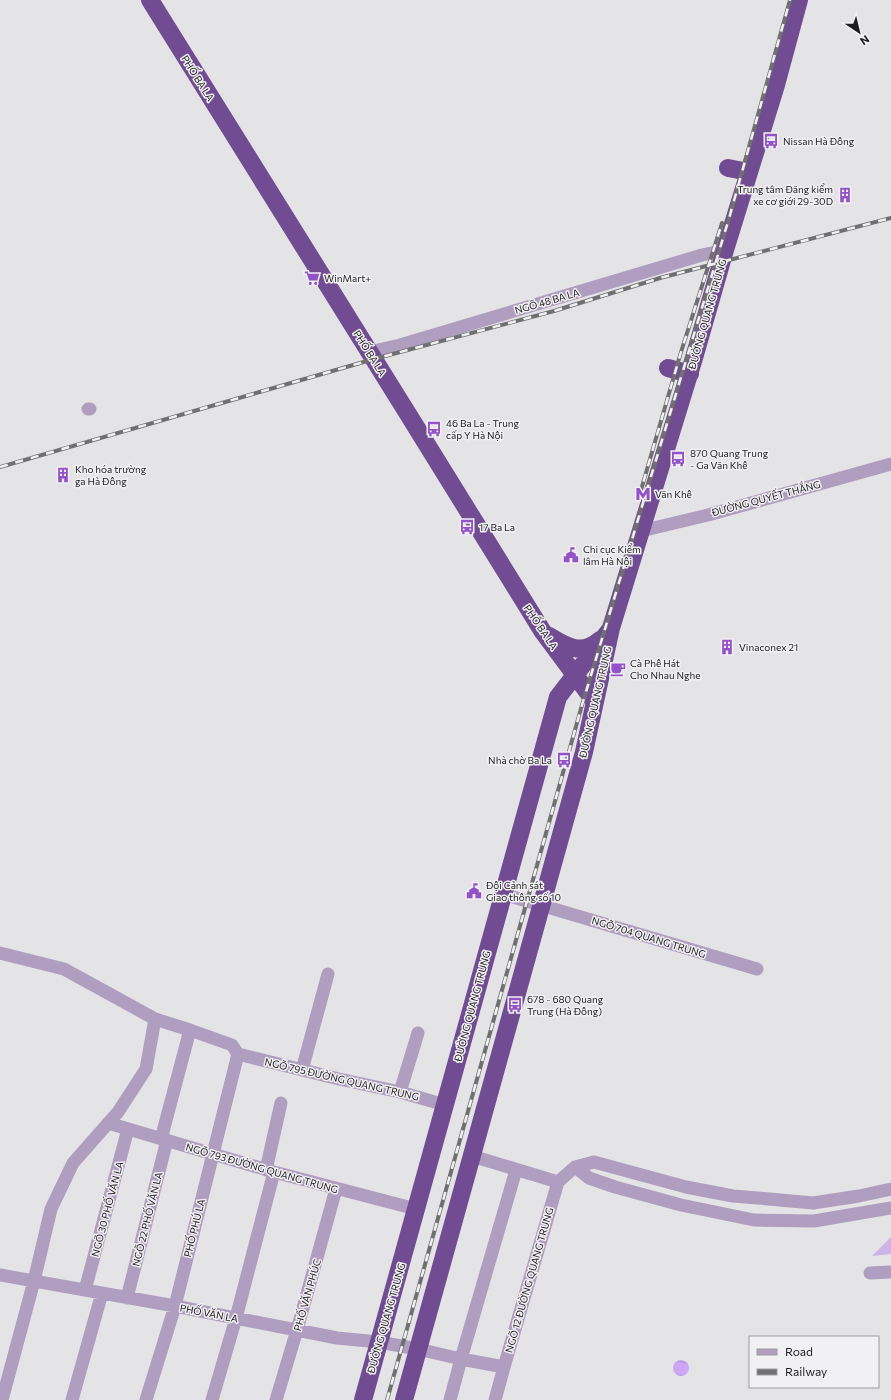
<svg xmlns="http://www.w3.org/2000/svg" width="891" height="1400" font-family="Commissioner,sans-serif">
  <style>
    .grass { fill: #ceb4e9 }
    .water { fill: url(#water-ripples) }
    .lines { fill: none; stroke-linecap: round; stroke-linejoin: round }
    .minor { stroke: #af9ec0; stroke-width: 13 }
    .highway { stroke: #724c93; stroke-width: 18 }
    .rail-casing { stroke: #717071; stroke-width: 4 }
    .rail { stroke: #f1f0f3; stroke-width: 2.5; stroke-dasharray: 8; stroke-linecap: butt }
    .labels { text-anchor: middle; stroke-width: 3; stroke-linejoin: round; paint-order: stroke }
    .street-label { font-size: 10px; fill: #1e1d1e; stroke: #f1f0f3 }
    .poi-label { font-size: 10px; fill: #1e1d1e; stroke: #f1f0f3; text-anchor: start }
  </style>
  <defs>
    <pattern id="water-ripples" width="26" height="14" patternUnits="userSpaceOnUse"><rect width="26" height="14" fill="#cea6f4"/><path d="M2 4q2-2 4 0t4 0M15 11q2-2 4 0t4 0" fill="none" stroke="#b08ed1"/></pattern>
  </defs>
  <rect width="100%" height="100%" fill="#e4e3e5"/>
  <path class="grass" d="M891,1237V1254L872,1256Z"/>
  <path class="water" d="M673 1368a8 8 0 1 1 16 0a8 8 0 1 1-16 0Z"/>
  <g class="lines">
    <path class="minor" d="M369,352L400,345L702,255L725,250
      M88,409H90
      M641,531L708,515L891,464
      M503,894L757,969
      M0,953L64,969L155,1019L190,1030L232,1045L238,1054
      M238,1054L339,1079L400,1092L445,1105
      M302,1070L328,974
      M400,1092L418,1033
      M108,1123L274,1172L416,1209
      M161,1139L190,1030
      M472,1156L558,1182
      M575,1167L589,1178L615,1187L681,1205L754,1220L814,1221L891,1208
      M266,1170L281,1103
      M870,1273L891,1272
      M0,1275L175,1306L337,1338L379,1342L418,1349L461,1359L504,1367
      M85,1290L128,1129
      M127,1298L167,1140
      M2,1400L34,1281L51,1209L73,1163L118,1112L146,1069L155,1019
      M72,1400L102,1293
      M146,1400L175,1306L238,1054
      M212,1400L236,1318L274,1172
      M276,1400L297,1330L336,1189
      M450,1400L461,1359L516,1170
      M495,1400L504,1367L558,1182L575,1167L594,1162L686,1187L733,1196L758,1198L813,1203L859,1196L891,1189"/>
    <path class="highway" d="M150,0L408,414L543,632L595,702
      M728,168L749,172
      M668,368L690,374
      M549,636C567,647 582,656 600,640
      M363,1400L558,697L609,631
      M404,1400L584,752L611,628L694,358L725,250L776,85L799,0"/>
    <g class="rail-casing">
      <path id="rail" d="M0,467L374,359L554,311L660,278L891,218
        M639,497L681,352L722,223
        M387,1400L582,705L730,215L790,0"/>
    </g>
    <use href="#rail" class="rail"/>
  </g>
  <defs>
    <g id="bus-bare" transform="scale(1.2)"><path d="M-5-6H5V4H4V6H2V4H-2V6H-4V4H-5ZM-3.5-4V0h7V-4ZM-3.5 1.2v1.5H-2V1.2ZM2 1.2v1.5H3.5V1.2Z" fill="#9352c7" stroke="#f1f0f3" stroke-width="2.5" paint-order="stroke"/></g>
    <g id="building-bare" transform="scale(1.2)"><path d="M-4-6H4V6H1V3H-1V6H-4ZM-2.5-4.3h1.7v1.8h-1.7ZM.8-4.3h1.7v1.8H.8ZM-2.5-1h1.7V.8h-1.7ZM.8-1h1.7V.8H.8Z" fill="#9352c7" stroke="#f1f0f3" stroke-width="2.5" paint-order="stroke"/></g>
    <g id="supermarket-bare" transform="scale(1.2)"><path d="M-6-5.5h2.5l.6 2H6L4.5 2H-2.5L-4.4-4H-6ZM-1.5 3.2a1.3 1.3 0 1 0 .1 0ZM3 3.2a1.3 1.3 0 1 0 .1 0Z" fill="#9352c7" stroke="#f1f0f3" stroke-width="2.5" paint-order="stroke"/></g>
    <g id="metro-bare" transform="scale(1.2)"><path d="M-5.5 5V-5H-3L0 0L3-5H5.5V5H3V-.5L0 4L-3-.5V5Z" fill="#9352c7" stroke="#f1f0f3" stroke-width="2.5" paint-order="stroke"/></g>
    <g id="civic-bare" transform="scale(1.2)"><path d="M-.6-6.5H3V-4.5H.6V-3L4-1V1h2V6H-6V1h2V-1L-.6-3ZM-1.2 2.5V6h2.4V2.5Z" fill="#9352c7" stroke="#f1f0f3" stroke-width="2.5" paint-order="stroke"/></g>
    <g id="cafe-bare" transform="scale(1.2)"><path d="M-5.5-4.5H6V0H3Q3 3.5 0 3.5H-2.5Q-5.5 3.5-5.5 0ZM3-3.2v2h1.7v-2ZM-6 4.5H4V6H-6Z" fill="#9352c7" stroke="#f1f0f3" stroke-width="2.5" paint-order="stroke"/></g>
  </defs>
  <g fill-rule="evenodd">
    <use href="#bus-bare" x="771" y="141"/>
    <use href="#building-bare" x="845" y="195"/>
    <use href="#supermarket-bare" x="312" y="278"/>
    <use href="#bus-bare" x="434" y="429"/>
    <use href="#bus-bare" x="678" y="459"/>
    <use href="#building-bare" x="63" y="475"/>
    <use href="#metro-bare" x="643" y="494"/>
    <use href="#bus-bare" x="467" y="527"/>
    <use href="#civic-bare" x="571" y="555"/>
    <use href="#building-bare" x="727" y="647"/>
    <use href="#cafe-bare" x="618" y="669"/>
    <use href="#bus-bare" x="564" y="760"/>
    <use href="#civic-bare" x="474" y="891"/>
    <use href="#bus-bare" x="515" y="1005"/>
  </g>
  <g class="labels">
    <g class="street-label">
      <text transform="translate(198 78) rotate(58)" y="4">PHỐ BA LA</text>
      <text transform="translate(547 301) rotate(-16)" y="4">NGÕ 48 BA LA</text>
      <text transform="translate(707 314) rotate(-74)" y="4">ĐƯỜNG QUANG TRUNG</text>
      <text transform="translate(370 353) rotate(58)" y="4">PHỐ BA LA</text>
      <text transform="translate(766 498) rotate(-15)" y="4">ĐƯỜNG QUYẾT THẮNG</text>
      <text transform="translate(541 627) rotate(56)" y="4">PHỐ BA LA</text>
      <text transform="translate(595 702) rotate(-77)" y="4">ĐƯỜNG QUANG TRUNG</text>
      <text transform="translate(649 937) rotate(17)" y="4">NGÕ 704 QUANG TRUNG</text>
      <text transform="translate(472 1006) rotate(-75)" y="4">ĐƯỜNG QUANG TRUNG</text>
      <text transform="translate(342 1079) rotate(13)" y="4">NGÕ 795 ĐƯỜNG QUANG TRUNG</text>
      <text transform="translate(262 1168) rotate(16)" y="4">NGÕ 793 ĐƯỜNG QUANG TRUNG</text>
      <text transform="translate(107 1209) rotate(-75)" y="4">NGÕ 30 PHỐ VĂN LA</text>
      <text transform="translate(147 1219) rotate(-76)" y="4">NGÕ 22 PHỐ VĂN LA</text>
      <text transform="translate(194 1228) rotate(-76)" y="4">PHỐ PHÚ LA</text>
      <text transform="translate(529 1280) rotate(-74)" y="4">NGÕ 12 ĐƯỜNG QUANG TRUNG</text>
      <text transform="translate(307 1295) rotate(-74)" y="4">PHỐ VĂN PHÚC</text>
      <text transform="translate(209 1313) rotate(11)" y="4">PHỐ VĂN LA</text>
      <text transform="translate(386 1318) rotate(-74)" y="4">ĐƯỜNG QUANG TRUNG</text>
    </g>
    <g class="poi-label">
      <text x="783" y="145">Nissan Hà Đông</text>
      <text x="833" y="193" text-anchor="end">Trung tâm Đăng kiểm<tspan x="833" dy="12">xe cơ giới 29-30D</tspan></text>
      <text x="324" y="282">WinMart+</text>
      <text x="446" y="427">46 Ba La - Trung<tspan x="446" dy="12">cấp Y Hà Nội</tspan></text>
      <text x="690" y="457">870 Quang Trung<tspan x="690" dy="12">- Ga Văn Khê</tspan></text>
      <text x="75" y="473">Kho hóa trường<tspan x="75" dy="12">ga Hà Đông</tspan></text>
      <text x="655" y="498">Văn Khê</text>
      <text x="479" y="531">17 Ba La</text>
      <text x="583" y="553">Chi cục Kiểm<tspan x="583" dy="12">lâm Hà Nội</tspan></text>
      <text x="739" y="651">Vinaconex 21</text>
      <text x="630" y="667">Cà Phê Hát<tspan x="630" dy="12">Cho Nhau Nghe</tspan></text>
      <text x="552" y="764" text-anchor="end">Nhà chờ Ba La</text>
      <text x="486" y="889">Đội Cảnh sát<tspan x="486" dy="12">Giao thông số 10</tspan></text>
      <text x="527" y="1003">678 - 680 Quang<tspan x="527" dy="12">Trung (Hà Đông)</tspan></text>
    </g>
  </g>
  <rect x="749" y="1336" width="130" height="52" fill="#f1f0f3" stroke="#9d9c9e"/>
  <rect x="757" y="1349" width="20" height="6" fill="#af9ec0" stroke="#9d9c9e"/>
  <text x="785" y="1356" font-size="12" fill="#1e1d1e">Road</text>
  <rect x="757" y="1369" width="20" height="6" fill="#717071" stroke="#9d9c9e"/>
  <text x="785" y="1376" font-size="12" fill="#1e1d1e">Railway</text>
  <g transform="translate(859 32) rotate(145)" stroke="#f1f0f3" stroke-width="3" paint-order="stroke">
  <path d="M0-3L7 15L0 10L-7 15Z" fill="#1e1d1e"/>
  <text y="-6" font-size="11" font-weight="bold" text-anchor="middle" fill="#1e1d1e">N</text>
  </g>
</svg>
